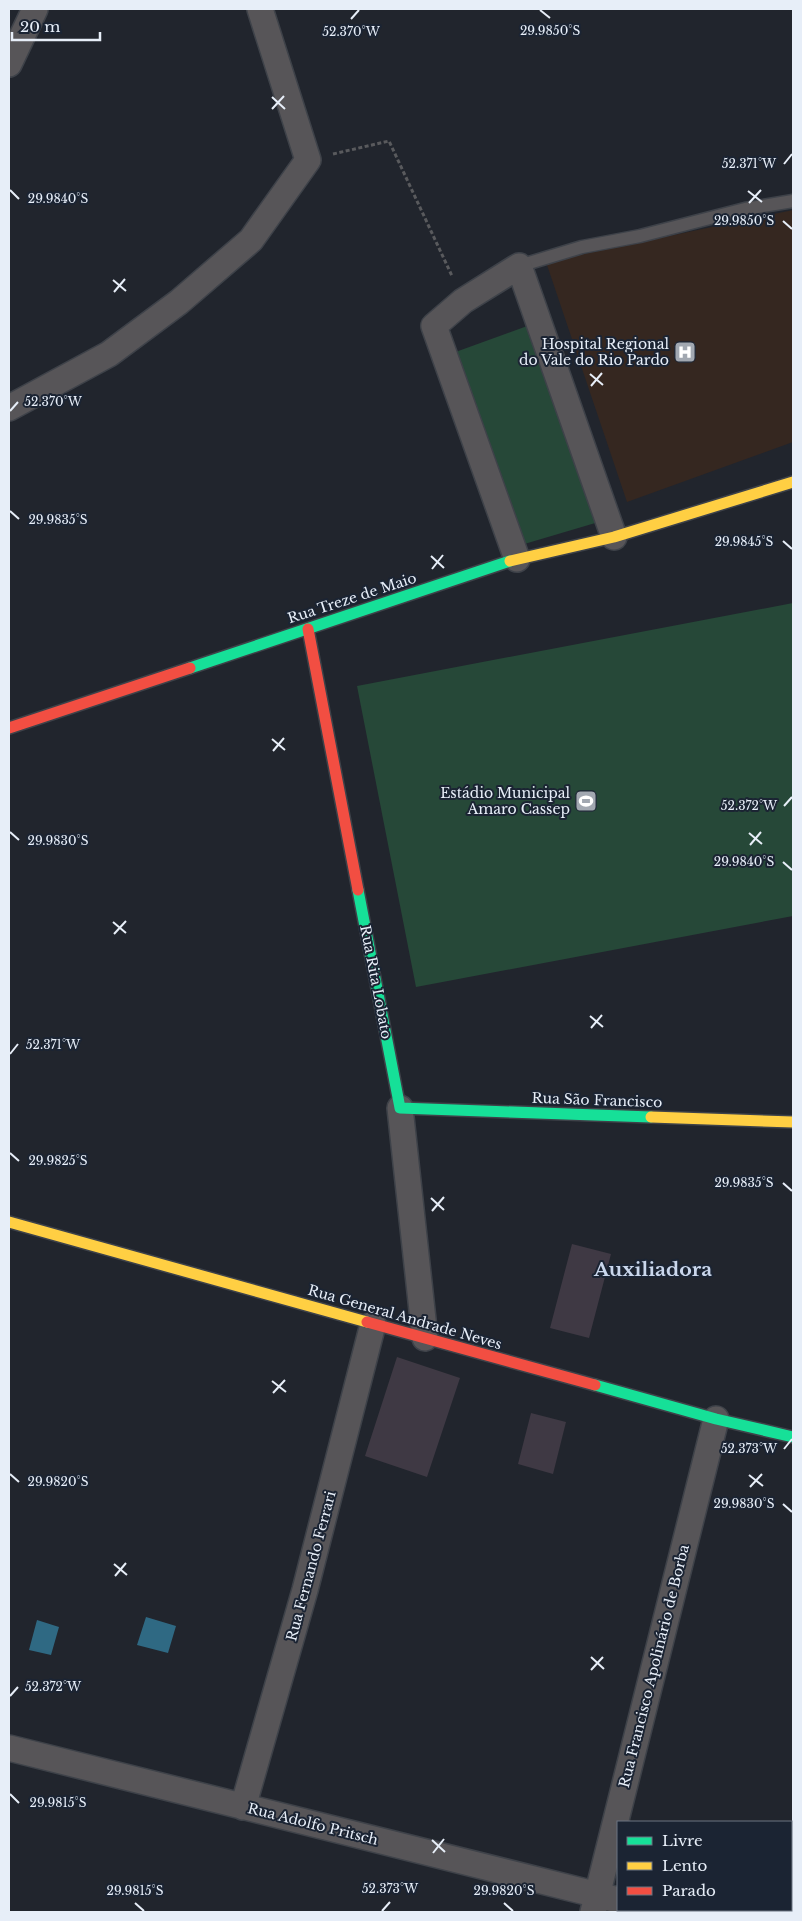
<svg xmlns="http://www.w3.org/2000/svg" width="802" height="1921" font-family="'Libre Baskerville',serif">
  <style>
    .medical { fill: #352720 }
    .green { fill: #264838 }
    .water { fill: #2f6983 }
    .building { fill: #3f3944 }
    .lines { fill: none; stroke-linecap: round; stroke-linejoin: round }
    .lane-casing { stroke: #3e4249; stroke-width: 15 }
    .street-casing { stroke: #3e4249; stroke-width: 28 }
    .fast-casing { stroke: #3e4249; stroke-width: 14 }
    .slow-casing { stroke: #3e4249; stroke-width: 14 }
    .jam-casing { stroke: #3e4249; stroke-width: 14 }
    .path { stroke: #595a5d; stroke-width: 3; stroke-dasharray: 4 2.5; stroke-linecap: butt }
    .lane { stroke: #575558; stroke-width: 12 }
    .street { stroke: #575558; stroke-width: 25 }
    .fast { stroke: #16e098; stroke-width: 11 }
    .slow { stroke: #ffcf43; stroke-width: 11 }
    .jam { stroke: #f24e42; stroke-width: 11 }
    .ticks { fill: none; stroke: #e7eef8; stroke-width: 2 }
    .labels { text-anchor: middle; stroke-width: 4; stroke-linejoin: round; paint-order: stroke }
    .poi-label { font-size: 14px; fill: #e7eef8; stroke: #1b2433; text-anchor: end }
    .street-label { font-size: 14px; fill: #e7eef8; stroke: #1b2433 }
    .district-label { font-size: 19px; font-weight: bold; fill: #cad7ec; stroke: #1b2433 }
    .ticks-label { font-size: 12px; text-anchor: middle; fill: #e7eef8; stroke: #1b2433; stroke-width: 4; stroke-linejoin: round; paint-order: stroke }
  </style>
  <rect width="100%" height="100%" fill="#21252d"/>
  <path class="medical" d="M793,210V442L627,502L546,262Z"/>
  <path class="green" d="M530,325L602,521L521,545L450,354Z
    M793,603V916L416,987L357,686Z"/>
  <path class="water" d="M146,1617L176,1626L168,1653L137,1645Z
    M37,1620L59,1627L51,1655L29,1650Z"/>
  <path class="building" d="M572,1244L611,1254L589,1338L550,1328Z
    M397,1357L460,1378L427,1477L365,1456Z
    M531,1413L566,1422L553,1474L518,1464Z"/>
  <g class="lines">
    <g class="lane-casing">
      <path id="lane" d="M519,266L582,247L640,236L745,209L793,201"/>
    </g>
    <g class="street-casing">
      <path id="street" d="M9,64L35,9
        M9,408L109,354L179,302L251,240L308,160L260,9
        M517,559L434,326L463,301L519,266L614,537
        M400,1108L425,1338
        M9,1748L618,1900
        M243,1807L305,1590L373,1324
        M659,1910L669,1912
        M593,1912L716,1419"/>
    </g>
    <g class="fast-casing">
      <path id="fast" d="M190,668L510,561
        M358,890L400,1108L651,1117
        M595,1385L716,1419L793,1437"/>
    </g>
    <g class="slow-casing">
      <path id="slow" d="M510,561L614,537L793,482
        M651,1117L793,1122
        M9,1222L367,1322"/>
    </g>
    <g class="jam-casing">
      <path id="jam" d="M308,629L358,890
        M9,728L190,668
        M367,1322L595,1385"/>
    </g>
    <path class="path" d="M333,154L389,141L452,276"/>
    <use href="#lane" class="lane"/>
    <use href="#street" class="street"/>
    <use href="#fast" class="fast"/>
    <use href="#slow" class="slow"/>
    <use href="#jam" class="jam"/>
  </g>
  <path class="ticks" d="M540,10L550,18M351,19L359,10M272,97L285,109M272,109L284,96M784,164L792,154M10,190L19,199M748,191L762,202M749,203L761,190M783,221L792,229M113,280L126,291M114,292L125,279M590,374L603,385M591,386L602,373M10,411L18,402M10,511L19,519M783,541L792,549M431,556L444,568M432,569L443,555M272,739L285,750M273,751L284,738M784,806L792,797M10,832L19,840M749,833L762,844M750,845L761,832M783,862L792,870M113,922L126,933M114,934L126,921M590,1016L603,1027M591,1028L602,1015M10,1054L18,1044M10,1153L19,1161M783,1183L792,1191M431,1198L444,1210M432,1211L444,1197M272,1381L286,1392M273,1393L285,1380M784,1449L792,1439M10,1474L19,1482M749,1475L763,1486M750,1487L762,1474M783,1504L792,1512M114,1564L127,1575M115,1576L126,1563M591,1657L604,1669M591,1670L603,1657M10,1696L18,1687M10,1794L19,1803M432,1840L445,1852M433,1853L444,1839M135,1903L144,1911M504,1903L513,1911M382,1911L390,1902"/>
  <defs>
    <g id="hospital-square" transform="scale(1.125)"><rect x="-9" y="-9" width="18" height="18" rx="4" fill="#a2a8b1" stroke="#1b2433"/><path d="M-5-5h3v3.5h4V-5h3V5h-3V1.5h-4V5h-3Z" fill="#fff"/></g>
    <g id="stadium-square" transform="scale(1.125)"><rect x="-9" y="-9" width="18" height="18" rx="4" fill="#a2a8b1" stroke="#1b2433"/><path d="M0-5a6.5 5 0 1 0 0 10a6.5 5 0 1 0 0-10ZM-3.5-1.8h7v3.6h-7Z" fill="#fff"/></g>
  </defs>
  <g fill-rule="evenodd">
    <use href="#hospital-square" x="685" y="352"/>
    <use href="#stadium-square" x="586" y="801"/>
  </g>
  <g class="labels">
    <g class="poi-label">
      <text x="669" y="349">Hospital Regional<tspan x="669" dy="16">do Vale do Rio Pardo</tspan></text>
      <text x="570" y="798">Estádio Municipal<tspan x="570" dy="16">Amaro Cassep</tspan></text>
    </g>
    <g class="street-label">
      <text transform="translate(352 598) rotate(-18)" y="5">Rua Treze de Maio</text>
      <text transform="translate(376 982) rotate(79)" y="5">Rua Rita Lobato</text>
      <text transform="translate(597 1100) rotate(2)" y="5">Rua São Francisco</text>
      <text transform="translate(405 1317) rotate(16)" y="5">Rua General Andrade Neves</text>
      <text transform="translate(311 1566) rotate(-75)" y="5">Rua Fernando Ferrari</text>
      <text transform="translate(654 1666) rotate(-76)" y="5">Rua Francisco Apolinário de Borba</text>
      <text transform="translate(313 1824) rotate(14)" y="5">Rua Adolfo Pritsch</text>
    </g>
    <g class="district-label">
      <text x="653" y="1276">Auxiliadora</text>
    </g>
  </g>
  <g class="ticks-label">
    <text x="550" y="35">29.9850°S</text>
    <text x="351" y="36">52.370°W</text>
    <text x="749" y="168">52.371°W</text>
    <text x="58" y="203">29.9840°S</text>
    <text x="744" y="225">29.9850°S</text>
    <text x="53" y="406">52.370°W</text>
    <text x="58" y="524">29.9835°S</text>
    <text x="744" y="546">29.9845°S</text>
    <text x="749" y="810">52.372°W</text>
    <text x="58" y="845">29.9830°S</text>
    <text x="744" y="866">29.9840°S</text>
    <text x="53" y="1049">52.371°W</text>
    <text x="58" y="1165">29.9825°S</text>
    <text x="744" y="1187">29.9835°S</text>
    <text x="749" y="1453">52.373°W</text>
    <text x="58" y="1486">29.9820°S</text>
    <text x="744" y="1508">29.9830°S</text>
    <text x="53" y="1691">52.372°W</text>
    <text x="58" y="1807">29.9815°S</text>
    <text x="390" y="1893">52.373°W</text>
    <text x="135" y="1895">29.9815°S</text>
    <text x="504" y="1895">29.9820°S</text>
  </g>
  <rect width="802" height="1921" fill="none" stroke="#e7eef8" stroke-width="20"/>
  <rect x="617" y="1821" width="175" height="90" fill="#1b2433" stroke="#6d7582"/>
  <rect x="627" y="1837" width="25" height="8" fill="#16e098" stroke="#6d7582"/>
  <text x="662" y="1846" font-size="15" fill="#e7eef8">Livre</text>
  <rect x="627" y="1862" width="25" height="8" fill="#ffcf43" stroke="#6d7582"/>
  <text x="662" y="1871" font-size="15" fill="#e7eef8">Lento</text>
  <rect x="627" y="1887" width="25" height="8" fill="#f24e42" stroke="#6d7582"/>
  <text x="662" y="1896" font-size="15" fill="#e7eef8">Parado</text>
  <path d="M12 32v8h88v-8" fill="none" stroke="#e7eef8" stroke-width="2.5"/>
  <text x="20" y="32" font-size="15" fill="#e7eef8" stroke="#1b2433" stroke-width="4" paint-order="stroke">20 m</text>
</svg>
